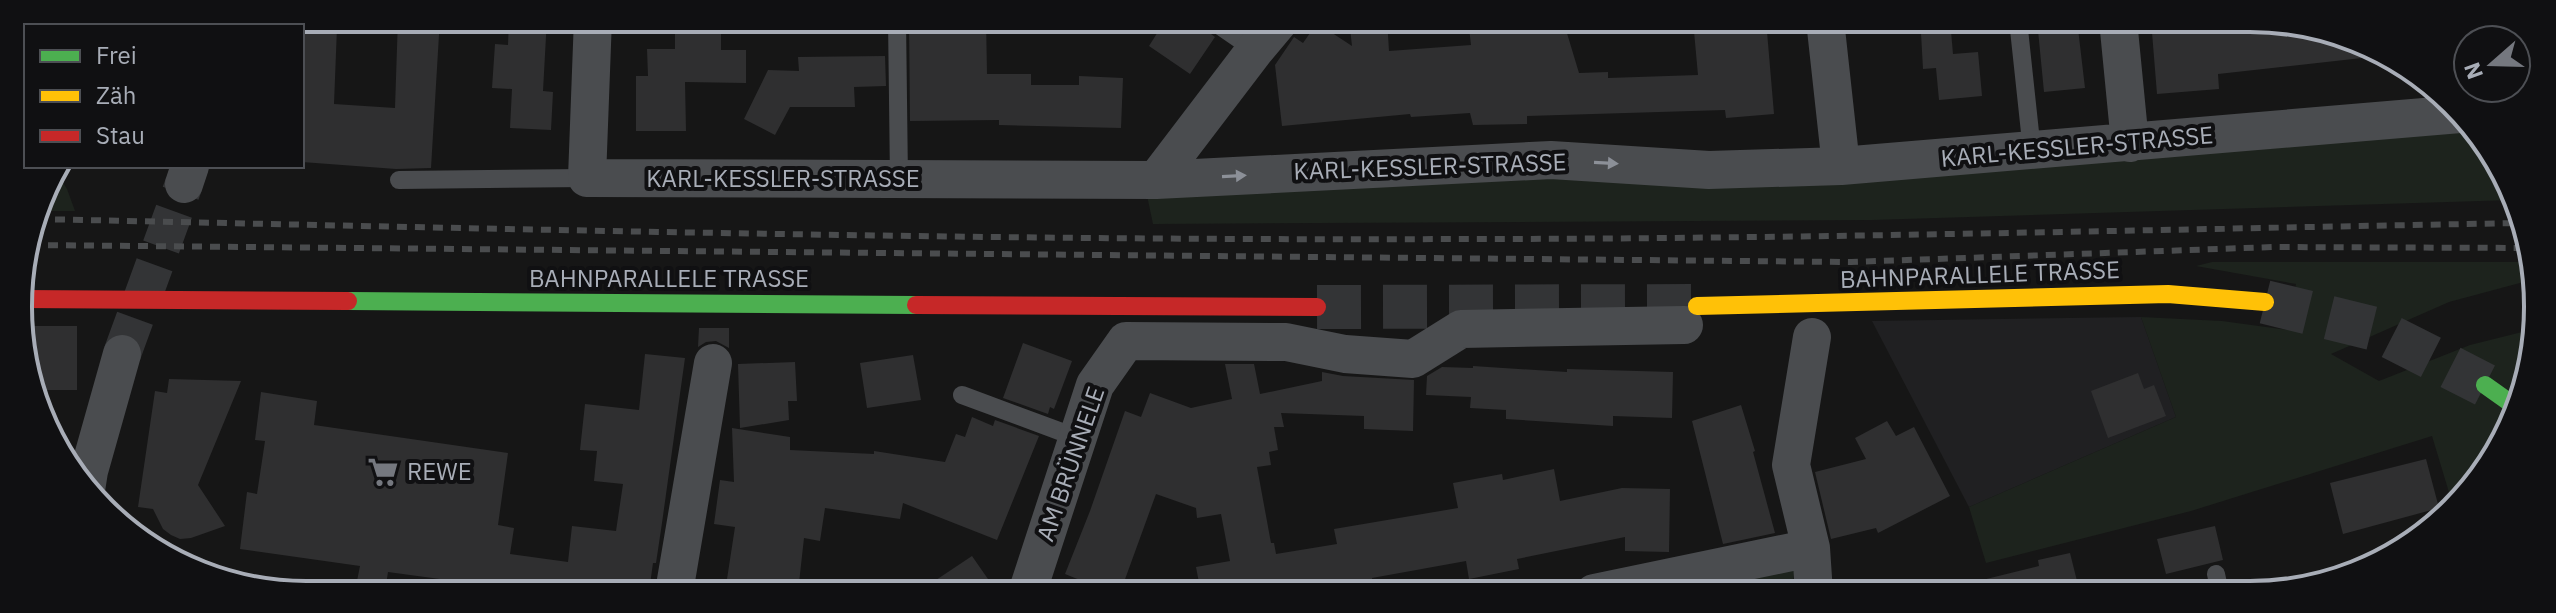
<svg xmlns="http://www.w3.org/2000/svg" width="2556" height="613" font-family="'IBM Plex Sans',sans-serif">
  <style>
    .built { fill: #202022 }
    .green { fill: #1d231d }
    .building { fill: #2f2f30 }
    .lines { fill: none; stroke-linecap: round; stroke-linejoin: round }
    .street-tunnel { stroke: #333436; stroke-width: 38; stroke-dasharray: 38 19; stroke-linecap: butt }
    .secondary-tunnel { stroke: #333436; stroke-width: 44; stroke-dasharray: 44 22; stroke-linecap: butt }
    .lane { stroke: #4a4c4f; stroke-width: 18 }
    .street { stroke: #4a4c4f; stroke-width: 38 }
    .fast { stroke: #4caf50; stroke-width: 18 }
    .slow { stroke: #ffc107; stroke-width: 18 }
    .jam { stroke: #c62828; stroke-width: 18 }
    .rail { stroke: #4a4c4e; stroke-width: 6; stroke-dasharray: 10 8; stroke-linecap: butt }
    .oneway { fill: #8c9098 }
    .labels { text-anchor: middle; stroke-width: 8; stroke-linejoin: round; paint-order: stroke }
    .street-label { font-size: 24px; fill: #a8adb7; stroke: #101012 }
    .poi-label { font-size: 24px; fill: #a8adb7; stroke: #101012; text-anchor: start }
    .rim { fill: none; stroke: #a8adb7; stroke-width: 4 }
  </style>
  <rect width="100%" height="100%" fill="#161616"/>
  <path class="built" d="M2141,317L2176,417L1969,507L1872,321Z"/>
  <path class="green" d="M2466,120L2479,131L2513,200L1872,220L1153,224L1145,186Z
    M55,170L67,189L75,211H39L48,179Z
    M2212,262H2530L2531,280L2449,302L2331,354L2379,381L2470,345L2534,329L2535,345L2508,435L2454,509L2432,436L2191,511L1986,563L1969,507L2176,417L2141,317L2222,321L2288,330L2296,284L2196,266Z
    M1794,569L1793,593H1661Z"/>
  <path class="building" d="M398,18H440L431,168L396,169L302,162V26L337,27L334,104L395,108Z
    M509,18H547L543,91L553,92L551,130L510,128L512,89L492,88L495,44L508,45Z
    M694,18L721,19V50H746V83L685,82L686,131H636V76H648L647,49H675V33L693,32Z
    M909,19H986L987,74H1031V85H1079V76L1123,78L1121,128L999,125V120L910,121Z
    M1166,19H1197L1203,28L1215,37L1190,74L1149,46Z
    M1349,19H1387L1389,51L1471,45L1468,19L1563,20L1579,73L1608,72V78L1698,75L1693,20H1766L1774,114L1726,118L1725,110L1527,116V124L1473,125L1470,113L1411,117L1410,114L1282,126L1275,65L1294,37L1303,43L1317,23L1352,46Z
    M2037,20H2077L2085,88L2044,92Z
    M2151,20L2288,21L2389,55L2218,74L2219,89L2157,94Z
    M1951,31L1953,54L1978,52L1982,96L1939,100L1936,68L1923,69L1921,33Z
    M885,56L886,86L854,87L855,107H790L775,135L744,119L768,70L799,71L798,57Z
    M22,326H77V390H32L28,382Z
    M699,328H729V348L716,341L706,342L698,347Z
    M1023,343L1072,361L1054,409L1050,407L1048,414L1003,398Z
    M645,354L685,358L662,523L656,563H653L649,592H535L388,572L386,585L357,581L360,566L240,549L247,492L257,494L265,441L255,440L261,392L317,401L314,425L508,453L498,525L514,528L510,554L568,562L572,526L616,531L623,484L594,481L597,451L580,450L585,404L639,410Z
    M913,355L921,400L867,408L860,363Z
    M795,362L797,401H788L789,420L740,428L738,364Z
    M1225,364H1254L1260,394L1322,381V372L1343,376L1414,380L1413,431L1364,429V416L1281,413L1284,427H1274L1278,450L1269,452L1271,465L1257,467L1271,543H1274L1276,554L1337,544L1334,529L1458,508L1453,483L1502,474L1503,480L1554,469L1560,501L1622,488L1670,489L1669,552L1625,551V537L1517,559L1519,569L1469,579L1466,561L1372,578L1374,593H1201L1196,567L1230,561L1221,514L1197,518L1196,508L1156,494L1120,593H1112L1065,574L1090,511L1125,411L1141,417L1150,393L1191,408L1232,399Z
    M1473,366L1567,372V369L1673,372L1672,418L1613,416V426L1506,419V410L1470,408L1471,397L1426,395L1427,376L1442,367L1473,368Z
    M2138,373L2144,389L2154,385L2166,416L2108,438L2091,391Z
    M169,379L241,381L198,485L225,526L191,538L180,539L171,535L163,529L153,509L138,507L155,391L167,393Z
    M1741,405L1755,451L1753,452L1775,533L1723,544L1692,421Z
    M972,417L993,426L995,420L1039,436L997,540L903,503L900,519L825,508L820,541L804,538L798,592H725L735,527L714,524L720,480L734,482L732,428L790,437V450L874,454V451L945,462L956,434L965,437Z
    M1887,421L1896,436L1914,427L1950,496L1878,533L1876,528L1831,539L1815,472L1866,459L1855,438Z
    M2426,459L2439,508L2343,534L2330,483Z
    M2215,526L2223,560L2166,574L2157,539Z
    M2070,553L2080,593H1971L1970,583L2039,566L2038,560Z
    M972,556L997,592H918Z"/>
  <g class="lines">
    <path class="street-tunnel" d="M122,354L184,184"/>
    <path class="secondary-tunnel" d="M2265,302L2375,329L2485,385
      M1317,307L1697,306"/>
    <path class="lane" d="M897,19L899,180
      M1210,19L1255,50
      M2018,20L2032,151
      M399,180L587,178
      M962,395L1078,438
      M2216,574L2220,593"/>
    <path class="street" d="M593,18L587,178L1156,180L1551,160L1709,170L1841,166L2460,114
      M1825,20L1841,166
      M2118,20L2130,143
      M1156,180L1255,50L1281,19
      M184,184L190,166
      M1812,337L1791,465L1811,548L1814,593
      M86,490L89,471L122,354
      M674,592L713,363
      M1027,593L1095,385L1126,341L1286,342L1345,354L1413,359L1461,329L1684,325
      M1594,593L1811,548"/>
    <path class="fast" d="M348,301L916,305
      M2485,385L2516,407"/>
    <path class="slow" d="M1697,306L2168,294L2265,302"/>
    <path class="jam" d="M20,299L348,301
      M916,305L1317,307"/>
    <path class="rail" d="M37,219C512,229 987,241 1462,239C1816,239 2170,229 2524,223
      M30,245L1851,262L2274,247L2529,248"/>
  </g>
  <defs><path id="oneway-solid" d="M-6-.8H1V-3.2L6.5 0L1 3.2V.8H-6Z" transform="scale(2)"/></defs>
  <g class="oneway">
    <use href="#oneway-solid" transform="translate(1606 163) rotate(3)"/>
    <use href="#oneway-solid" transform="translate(1234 176) rotate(-3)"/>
  </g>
  <defs>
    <g id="supermarket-bare" transform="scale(2.4)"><path d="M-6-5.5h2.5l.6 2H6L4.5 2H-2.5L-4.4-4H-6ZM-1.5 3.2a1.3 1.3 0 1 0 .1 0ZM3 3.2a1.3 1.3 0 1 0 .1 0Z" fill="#75787f" stroke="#101012" stroke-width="2.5" paint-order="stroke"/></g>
  </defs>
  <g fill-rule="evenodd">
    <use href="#supermarket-bare" x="383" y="472"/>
  </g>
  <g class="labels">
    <g class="street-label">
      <text transform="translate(2077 147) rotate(-5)" y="8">KARL-KESSLER-STRASSE</text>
      <text transform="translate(1430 167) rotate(-2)" y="8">KARL-KESSLER-STRASSE</text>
      <text x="783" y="187">KARL-KESSLER-STRASSE</text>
      <text transform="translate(1980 275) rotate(-2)" y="8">BAHNPARALLELE TRASSE</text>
      <text x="669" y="287">BAHNPARALLELE TRASSE</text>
      <text transform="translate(1071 464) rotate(-71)" y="8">AM BRÜNNELE</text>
    </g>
    <g class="poi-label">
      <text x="407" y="480">REWE</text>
    </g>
  </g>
  <path d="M0 0H2556V613H0ZM306 32H2250A274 274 0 0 1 2524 306V307A274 274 0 0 1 2250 581H306A274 274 0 0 1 32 307V306A274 274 0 0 1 306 32Z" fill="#101012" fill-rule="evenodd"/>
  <path class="rim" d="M306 32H2250A274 274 0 0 1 2524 306V307A274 274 0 0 1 2250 581H306A274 274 0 0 1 32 307V306A274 274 0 0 1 306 32Z"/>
  <rect x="24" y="24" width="280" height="144" fill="#101012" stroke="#4d4f54" stroke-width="2"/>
  <rect x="40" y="50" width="40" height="12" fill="#4caf50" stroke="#4d4f54" stroke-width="2"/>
  <text x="96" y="64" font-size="24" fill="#a8adb7">Frei</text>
  <rect x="40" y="90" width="40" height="12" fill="#ffc107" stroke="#4d4f54" stroke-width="2"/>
  <text x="96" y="104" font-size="24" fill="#a8adb7">Zäh</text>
  <rect x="40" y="130" width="40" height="12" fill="#c62828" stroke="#4d4f54" stroke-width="2"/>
  <text x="96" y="144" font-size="24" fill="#a8adb7">Stau</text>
  <g transform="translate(2492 64) rotate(250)"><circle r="38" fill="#101012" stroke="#4d4f54" stroke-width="2"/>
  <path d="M0-6L14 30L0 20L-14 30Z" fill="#75787f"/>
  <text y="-12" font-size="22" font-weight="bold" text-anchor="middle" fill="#a8adb7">N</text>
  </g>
</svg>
